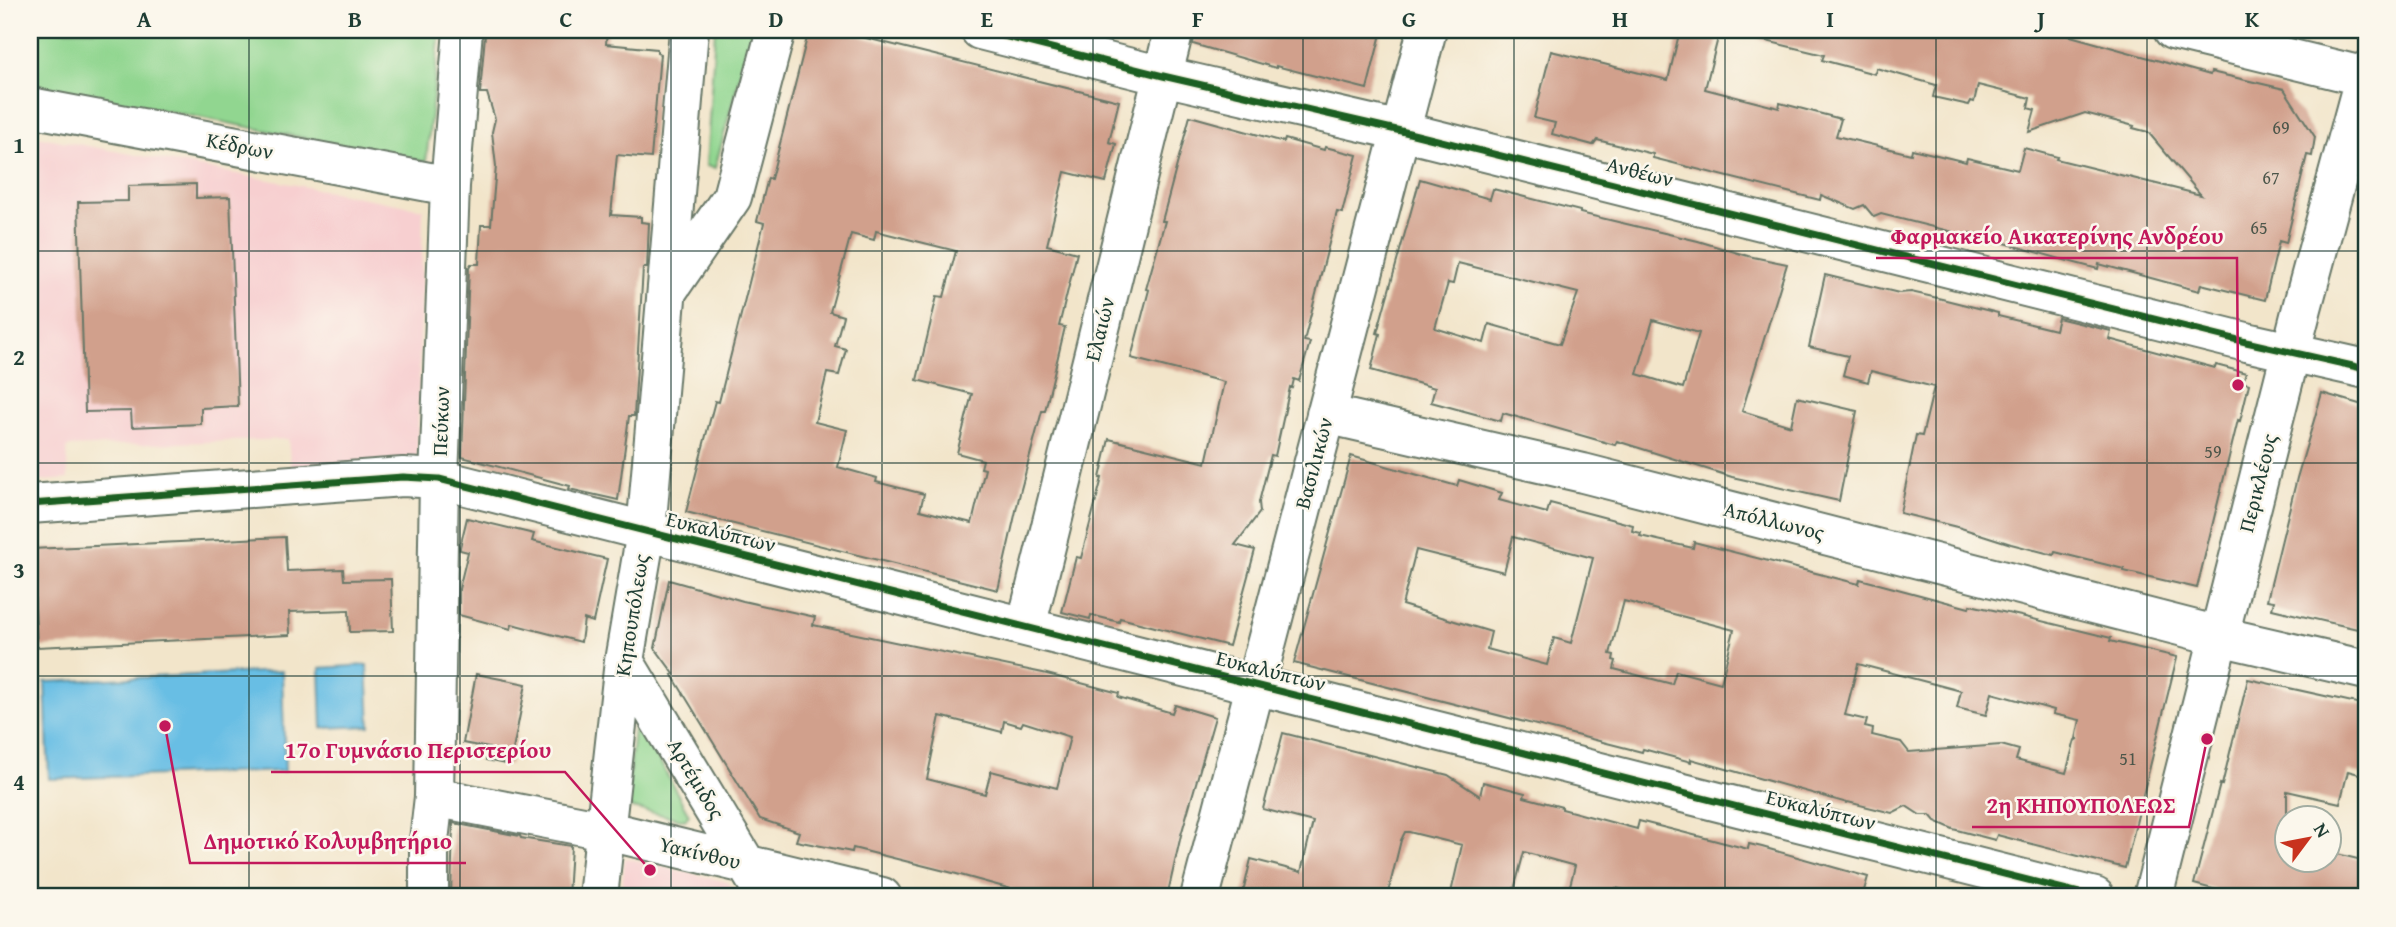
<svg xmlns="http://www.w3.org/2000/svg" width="2396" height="927" font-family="'Gentium Book Plus',serif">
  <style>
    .built { fill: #f7cfd0 }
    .green { fill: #91d690; stroke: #588a62; stroke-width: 2 }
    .water { fill: #67bee4; stroke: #437e8c; stroke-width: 2 }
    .building { fill: #d1a08c; fill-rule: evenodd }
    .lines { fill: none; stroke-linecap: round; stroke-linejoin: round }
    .minor-casing { stroke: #697868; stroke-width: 42 }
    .minor { stroke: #fff; stroke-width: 38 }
    .cycleway-casing { stroke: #fbf7ec; stroke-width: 11 }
    .cycleway { stroke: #1b5e20; stroke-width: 7 }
    .grid { fill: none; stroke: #1f3d34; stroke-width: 2; stroke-opacity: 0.55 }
    .labels { text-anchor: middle; stroke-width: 5; stroke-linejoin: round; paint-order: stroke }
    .number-label { font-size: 18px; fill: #4c564a }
    .street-label { font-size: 21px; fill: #1f3d34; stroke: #fbf7ec }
    .leader { fill: none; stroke: #c2185b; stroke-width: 2.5 }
    .callout-dot { fill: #c2185b; stroke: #fbf7ec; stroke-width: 2.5 }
    .callout-label { font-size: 23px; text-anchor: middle; font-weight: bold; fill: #c2185b; stroke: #fbf7ec; stroke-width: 5; stroke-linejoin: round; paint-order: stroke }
    .neatline { fill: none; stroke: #1f3d34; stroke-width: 2.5 }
    .grid-label { font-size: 23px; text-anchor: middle; font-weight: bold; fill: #1f3d34 }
  </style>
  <rect width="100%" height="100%" fill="#fbf7ec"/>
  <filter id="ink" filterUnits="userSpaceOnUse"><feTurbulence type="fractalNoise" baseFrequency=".0143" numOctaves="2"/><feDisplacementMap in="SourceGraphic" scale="14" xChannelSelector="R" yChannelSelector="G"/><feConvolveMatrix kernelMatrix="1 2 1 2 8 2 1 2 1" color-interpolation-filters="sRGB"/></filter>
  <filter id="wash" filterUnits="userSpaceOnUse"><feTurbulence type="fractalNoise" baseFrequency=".00686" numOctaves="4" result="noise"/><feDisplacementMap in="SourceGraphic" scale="28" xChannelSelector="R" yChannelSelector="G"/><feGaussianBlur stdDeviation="1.57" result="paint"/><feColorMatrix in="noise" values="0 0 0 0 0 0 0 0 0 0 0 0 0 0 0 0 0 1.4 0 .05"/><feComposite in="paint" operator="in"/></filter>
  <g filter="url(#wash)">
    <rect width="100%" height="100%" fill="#f2e5ca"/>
    <path class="built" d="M30,135L423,209L417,465L291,471L288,439L67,447L68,479L30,482Z
      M625,858L728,882L738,897H621Z"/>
    <path class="green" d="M30,30H440L426,162L30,84Z
      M715,30H752L715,168L706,166Z
      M641,727L689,815L685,820L632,808L627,803L634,728Z"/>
    <path class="water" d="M367,665L370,726L322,728L320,668Z
      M282,671L285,771L49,779L45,682Z"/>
    <g id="blocks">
      <path class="building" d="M490,30H607L606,44L657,49V53L660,54L651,158L617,155L611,215L641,217V222L649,223L647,268H643L634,416H629L618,500L569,489L570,486L462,457L469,267L471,264H479L481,225H491L496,166L492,132L495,119L487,93H480L485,35H490Z
        M809,30H856L854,35L1119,101L1109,142L1116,144L1106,182L1065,172L1047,245L1077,253L1059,326L1065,327L1045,411H1042L1020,493L998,590L686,512L715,401L719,402L764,223L757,221L768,178L771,179ZM876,231L956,251L944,297L937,296L917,380L972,394L957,453L983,460L981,468L985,469L972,523L920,510L924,494L876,482L877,478L838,467L847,430L815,422L827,373L839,375L846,349L835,346L843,316L830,312L851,234L874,240Z
        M1195,30H1382L1367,89L1276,66V68L1193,44Z
        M1680,30H1720L1705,89L1779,108L1780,103L1841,119L1836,136L1911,154L1912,149L1966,162L1967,158L2018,170L2024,148L2057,157L2056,159L2201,195L2148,132L2133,128L2134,126L2085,113L2029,132L2035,110L2028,108L2030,98L1978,85L1974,102L1971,101L1969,105L1933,97L1936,85L1876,68L1875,74L1822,60L1824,55L1758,39L1759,30H2049L2210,75L2211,72L2284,89L2315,137L2312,156L2307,155L2286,243L2279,241L2265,300L2201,284L2199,291L2099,264L2098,269L2064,260L1970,233L1969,236L1881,214L1874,217L1864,205L1855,209L1821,195L1820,200L1653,158V154L1597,140L1593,145L1552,134L1555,123L1534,118L1551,51L1668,80Z
        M1190,116L1284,142L1285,139L1324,150L1325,147L1357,155L1342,213L1337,212L1304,341L1310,342L1299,381L1294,379L1292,388L1290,387L1275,456L1271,455L1259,502L1260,512L1235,545L1255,550L1229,646L1120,618L1119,622L1091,615L1090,619L1062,612L1076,557L1081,558L1102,478H1100L1109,439L1206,463L1224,382L1131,358L1149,290L1146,289L1165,221H1162Z
        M1420,179L1490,199L1493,189L1580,211V213L1698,241L1748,256L1787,264L1742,411L1791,426L1797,397L1857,411L1839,501L1732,477L1617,441L1615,445L1503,413L1501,421L1431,402L1435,388L1371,370L1380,334L1377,333ZM1458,263L1578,293L1560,344L1489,324L1484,343L1435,328L1448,283L1453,284ZM1653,320L1699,333L1683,388L1637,374Z
        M196,184V198L230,197L238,406L201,408V424L132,427L131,411L85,412L78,202L128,201V186Z
        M1825,275L1899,293L1911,292L1942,299L1998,313V316L2055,330L2058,318L2111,331L2109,339L2215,368L2216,365L2246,373L2243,382L2249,384L2240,421L2238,420L2197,588L2124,571V569L2055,552L2054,555L2011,544L1961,528L1900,513L1916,435L1922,436L1934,387L1871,371L1868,382L1843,375L1848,356L1809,347Z
        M2322,393L2366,406V480L2361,503L2366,504V631L2272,609L2274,601L2267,600L2297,478Z
        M1351,456L1457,486L1459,480L1502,493L1499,500L1547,513L1550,503L1633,525L1632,531L1641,533L1640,536L1693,548L1694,542L1859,584L1860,579L1969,608L1970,605L2021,616L2111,638L2110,641L2177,657L2125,868L1997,835L1995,840L1953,829L1935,821L1930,815H1920L1906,806L1892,813L1848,802L1847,803L1691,759V762L1643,749L1642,752L1294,663ZM1513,537L1593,558L1571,643L1554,638L1547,665L1487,649L1491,632L1402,605L1416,550L1504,572ZM1624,601L1734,630L1721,683L1676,671L1672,684L1614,669L1616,661L1613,660L1614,655L1610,654ZM1858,664L1961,691L1957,708L1986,715L1992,693L2054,710L2053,714L2080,720L2076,739H2079L2075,740L2066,773L2016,760L2019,750L2001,745L1909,752L1901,742L1872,735L1873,729L1865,727L1867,720L1845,715Z
        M467,518L534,534L532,541L607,559L593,622L584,619L581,642L512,624L511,629L459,615V589L468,552L460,550V547Z
        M285,537L287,571L343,569L344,580L391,579L393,631L350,632L349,610L289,612L290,635L37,647L32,549Z
        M669,580L743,601L815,617L813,625L1043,673L1119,693L1118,697L1172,713L1175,705L1215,717L1181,835L1167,897H1013L1015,890L953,873L853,848L852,852L796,841L799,832L760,819L672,675L674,674L655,648ZM940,716L1002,732L1004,721L1021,726L1023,722L1070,737L1057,788L991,771L985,794L927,779Z
        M476,674L526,684L510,765L486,760L489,748L463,743Z
        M2248,679L2366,705V776L2348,771L2340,803L2287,791V860H2329V852L2366,861V897H2243L2194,884L2220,784L2222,785Z
        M1283,733L1448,775L1480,796L1483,782L1525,793L1524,797L1562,807V809L1637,829L1639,821L1748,849L1749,844L1762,847L1868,877L1862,897H1651L1616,888L1614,897H1567L1575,866L1524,852L1512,897H1450L1462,845L1409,832H1405L1401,840L1387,897H1242L1251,859L1301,872L1313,822L1263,809Z
        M453,823L520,836L521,838L571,846L568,897H451Z"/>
    </g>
  </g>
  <g filter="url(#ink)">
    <use href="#blocks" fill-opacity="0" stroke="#697868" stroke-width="2"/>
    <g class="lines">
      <g class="minor-casing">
        <path id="minor" d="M980,30L1163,76L1401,131L2246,342L2366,369
          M2173,30L2366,77
          M30,107L450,186
          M668,290L732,197L776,30
          M1326,414L1583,473L2219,636L2366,670
          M30,504L403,477L439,479L2095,897
          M1026,627L1174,30
          M624,661L766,897
          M434,797L604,830L882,897
          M429,897V841L434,797L439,479L450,186L463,30
          M598,897L624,661L646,532L689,30
          M1200,897L1427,30
          M2153,897L2302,308L2366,71"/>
      </g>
      <use href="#minor" class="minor"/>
      <g class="cycleway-casing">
        <path id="cycleway" d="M980,30L1163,76L1401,131L2246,342L2366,369
          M30,504L403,477L439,479L2095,897"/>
      </g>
      <use href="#cycleway" class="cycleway"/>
    </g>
  </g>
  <path class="grid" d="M249,30V897M460,30V897M671,30V897M882,30V897M1093,30V897M1303,30V897M1514,30V897M1725,30V897M1936,30V897M2147,30V897M30,251H2366M30,463H2366M30,676H2366"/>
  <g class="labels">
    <g class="number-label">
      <text x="2281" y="134">69</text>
      <text x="2271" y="184">67</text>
      <text x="2259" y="234">65</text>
      <text x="2213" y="458">59</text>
      <text x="2128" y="765">51</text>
    </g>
    <g class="street-label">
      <text transform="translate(240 146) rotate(11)" y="7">Κέδρων</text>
      <text transform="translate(1640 172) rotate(14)" y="7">Ανθέων</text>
      <text transform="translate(1100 329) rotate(-76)" y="7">Ελαιών</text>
      <text transform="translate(441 421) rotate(-88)" y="7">Πεύκων</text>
      <text transform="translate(1314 463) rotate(-75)" y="7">Βασιλικών</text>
      <text transform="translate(2258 483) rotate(-76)" y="7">Περικλέους</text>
      <text transform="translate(1774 521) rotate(14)" y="7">Απόλλωνος</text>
      <text transform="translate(721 532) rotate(14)" y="7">Ευκαλύπτων</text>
      <text transform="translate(632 615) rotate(-81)" y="7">Κηπουπόλεως</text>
      <text transform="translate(1271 671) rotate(14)" y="7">Ευκαλύπτων</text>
      <text transform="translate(696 779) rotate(59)" y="7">Αρτέμιδος</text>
      <text transform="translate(1821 810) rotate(14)" y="7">Ευκαλύπτων</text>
      <text transform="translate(700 853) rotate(13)" y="7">Υακίνθου</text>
    </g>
  </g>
  <path class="leader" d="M2238 385L2237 258H1876M650 870L565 772H271M2207 739L2189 827H1972M165 726L190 863H466"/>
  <g class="callout-dot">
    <circle cx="2238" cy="385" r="7"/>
    <circle cx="650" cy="870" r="7"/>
    <circle cx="2207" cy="739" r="7"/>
    <circle cx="165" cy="726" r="7"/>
  </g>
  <g class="callout-label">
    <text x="2057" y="244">Φαρμακείο Αικατερίνης Ανδρέου</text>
    <text x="418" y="758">17ο Γυμνάσιο Περιστερίου</text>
    <text x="2081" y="813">2η ΚΗΠΟΥΠΟΛΕΩΣ</text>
    <text x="328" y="849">Δημοτικό Κολυμβητήριο</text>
  </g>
  <rect width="2396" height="927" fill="none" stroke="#fbf7ec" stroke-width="77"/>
  <g transform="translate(2308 839) rotate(58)"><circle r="33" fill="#fbf7ec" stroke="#a3ada2" stroke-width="2"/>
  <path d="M0-5L12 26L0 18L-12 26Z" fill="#c8321e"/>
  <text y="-10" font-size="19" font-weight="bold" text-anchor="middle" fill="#1f3d34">N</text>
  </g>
  <rect x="38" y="38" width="2320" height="850" class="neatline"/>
  <g class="grid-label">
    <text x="144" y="27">A</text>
    <text x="355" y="27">B</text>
    <text x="566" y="27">C</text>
    <text x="776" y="27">D</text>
    <text x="987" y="27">E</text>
    <text x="1198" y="27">F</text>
    <text x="1409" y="27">G</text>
    <text x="1620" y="27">H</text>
    <text x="1830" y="27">I</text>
    <text x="2041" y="27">J</text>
    <text x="2252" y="27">K</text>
    <text x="19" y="153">1</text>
    <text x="19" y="365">2</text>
    <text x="19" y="578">3</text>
    <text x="19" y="790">4</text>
  </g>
</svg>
